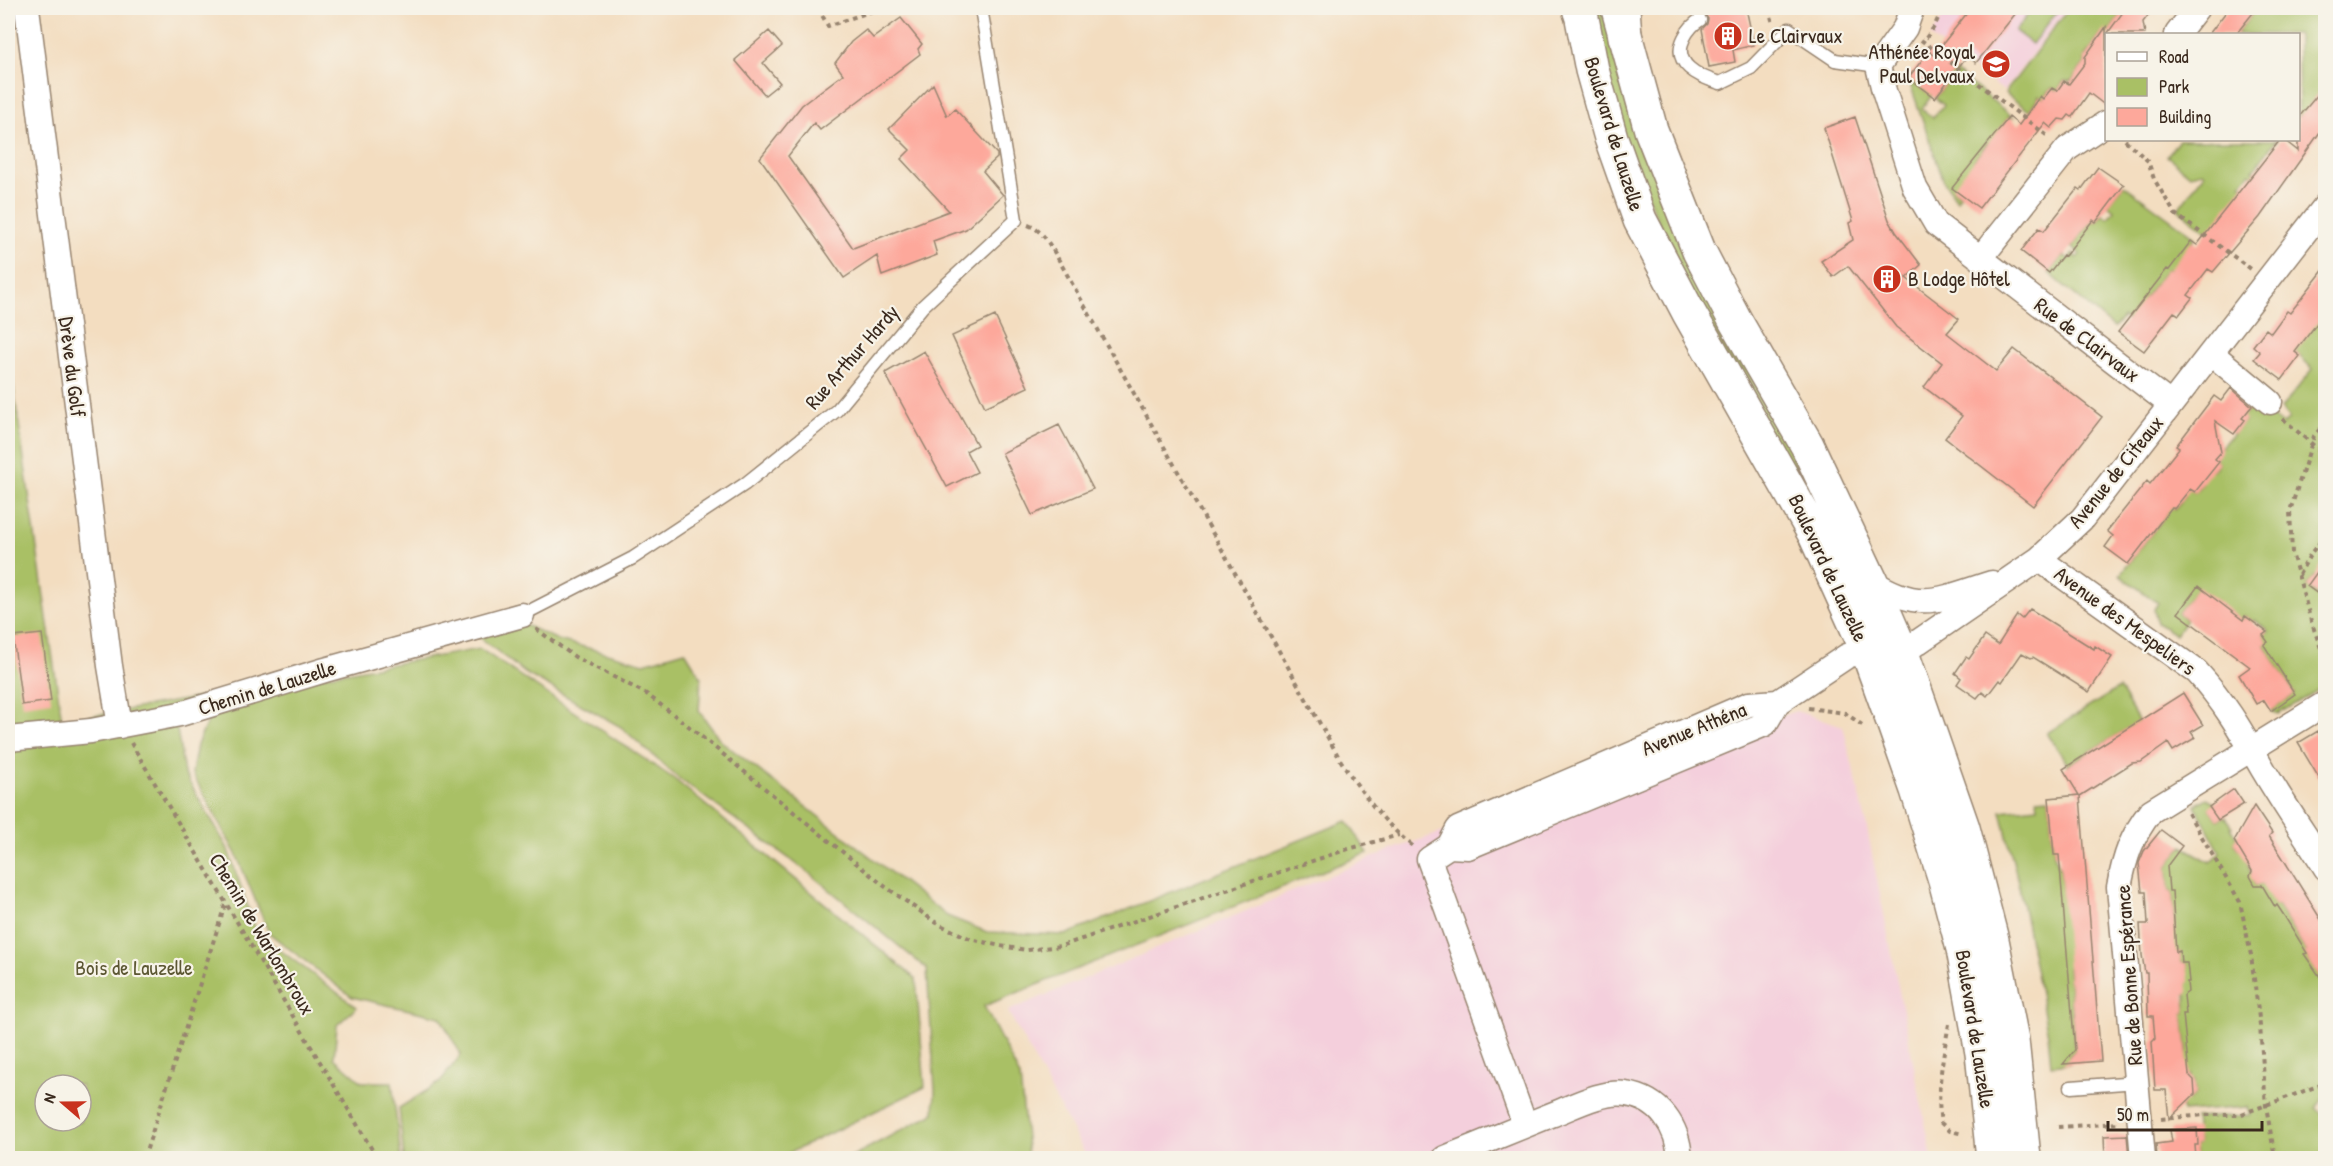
<svg xmlns="http://www.w3.org/2000/svg" width="2333" height="1166" font-family="'Patrick Hand',sans-serif">
  <style>
    .built { fill: #f4cfdc }
    .green { fill: #a9c065; stroke: #727542; stroke-width: 1.5; fill-rule: evenodd }
    .building { fill: #fda89b }
    .lines { fill: none; stroke-linecap: round; stroke-linejoin: round }
    .service-casing { stroke: #97846f; stroke-width: 15 }
    .minor-casing { stroke: #97846f; stroke-width: 27 }
    .secondary-casing { stroke: #97846f; stroke-width: 36 }
    .primary-casing { stroke: #97846f; stroke-width: 36 }
    .path { stroke: #97846f; stroke-width: 4; stroke-dasharray: 4.5 4.5; stroke-linecap: butt }
    .service { stroke: #fff; stroke-width: 12 }
    .minor { stroke: #fff; stroke-width: 24 }
    .secondary { stroke: #fff; stroke-width: 33 }
    .primary { stroke: #fff; stroke-width: 33 }
    .labels { text-anchor: middle; stroke-width: 4.5; stroke-linejoin: round; paint-order: stroke }
    .poi-label { font-size: 21px; fill: #3b2a1e; stroke: #f7f3e8; text-anchor: start }
    .street-label { font-size: 21px; fill: #3b2a1e; stroke: #f7f3e8 }
    .park-label { font-size: 21px; fill: #5c5733; stroke: #f7f3e8 }
  </style>
  <rect width="100%" height="100%" fill="#f7f3e8"/>
  <filter id="ink" filterUnits="userSpaceOnUse"><feTurbulence type="fractalNoise" baseFrequency=".0167" numOctaves="2"/><feDisplacementMap in="SourceGraphic" scale="12" xChannelSelector="R" yChannelSelector="G"/><feConvolveMatrix kernelMatrix="1 2 1 2 8 2 1 2 1" color-interpolation-filters="sRGB"/></filter>
  <filter id="wash" filterUnits="userSpaceOnUse"><feTurbulence type="fractalNoise" baseFrequency=".008" numOctaves="4" result="noise"/><feDisplacementMap in="SourceGraphic" scale="24" xChannelSelector="R" yChannelSelector="G"/><feGaussianBlur stdDeviation="1.35" result="paint"/><feColorMatrix in="noise" values="0 0 0 0 0 0 0 0 0 0 0 0 0 0 0 0 0 1.4 0 .05"/><feComposite in="paint" operator="in"/></filter>
  <g filter="url(#wash)">
    <rect width="100%" height="100%" fill="#f3ddc0"/>
    <path class="built" d="M1948,8H2067L2004,91L1931,37Z
      M1796,711L1843,726L1864,813L1932,1158H1079L1085,1154L1008,1011L1388,851Z"/>
    <path class="green" d="M1590,8H1608L1774,411L1826,519L1805,484L1758,422L1700,319L1622,137Z
      M2033,8H2060L2032,44L2015,31Z
      M2069,8H2122L2121,15L2107,34L2101,35L2085,56V63L2071,81H2064L2057,91L2052,88L2043,99L2039,96L2029,111L2005,93Z
      M2257,8H2325V91L2323,89L2299,118L2298,34H2236Z
      M1955,71L2013,117H2009L1997,133L1991,146L1987,143L1974,161L1977,164L1953,188L1960,195L1957,200L1944,182L1908,78L1932,95L1922,109L1933,118L1944,105L1935,98Z
      M2179,140H2276L2253,170L2257,174L2255,177L2250,173L2241,184L2247,188L2208,232L2178,209L2204,174L2202,172L2190,175L2167,156Z
      M2124,185L2195,237L2171,271L2167,269L2145,297L2130,323L2123,317L2114,328L2049,273L2063,255L2069,259L2073,254L2077,258L2080,254L2072,247L2093,220L2096,222L2103,214L2108,218L2114,210L2108,205Z
      M2325,313V568L2321,574L2315,575L2307,586L2320,598L2325,599V686L2278,714L2271,711L2295,694L2264,645L2267,642L2263,635L2268,631L2255,619L2253,622L2245,616L2242,620L2198,587L2178,613L2186,620L2176,635L2157,623L2154,609L2158,603L2120,575L2168,512L2170,505L2175,509L2184,497L2186,486L2195,492L2201,485L2206,466L2213,471L2219,463L2215,459L2220,452V448L2244,421L2240,417L2246,414L2254,403L2283,425L2289,418L2281,408L2313,369L2293,350Z
      M8,349L62,721L480,649L673,778L916,979L925,1087L779,1158H404L399,1108L439,1083L461,1055L440,1017L352,997L269,933L236,854L192,773L197,745L213,708L9,735Z
      M516,621L558,640L644,663L685,651L701,677L699,711L721,741L947,916L987,932L1065,935L1347,821L1368,853L984,1006L1020,1077L1028,1158H849L934,1113L935,1090L927,969L809,873L677,777L621,727L525,673L478,636Z
      M2119,688L2139,722L2068,765L2047,733Z
      M175,717L184,773L227,847L257,933L357,1007L337,1025L334,1058L362,1082H392L401,1158H8V746ZM45,1085H81V1121H45Z
      M2049,798L2054,855L2060,869L2072,967L2068,968L2075,1050L2069,1056L2070,1063L2051,1065L2048,1035L2019,886L2001,811L2038,807L2037,799Z
      M2207,798L2216,803L2210,808L2218,820L2225,816L2233,827L2231,828L2237,837L2234,842L2239,849L2243,850L2255,885H2264L2275,906L2277,905L2307,953L2305,955L2325,983V1096L2316,1108L2325,1116L2323,1120L2325,1122V1158H2196L2195,1145L2198,1144L2195,1118L2250,1115L2248,1107L2183,1112L2180,1101L2189,1100L2195,1094L2194,1080L2191,1079V1075L2183,1076L2187,1050L2183,1014H2186C2184,995 2188,981 2187,963H2181L2180,952H2171L2174,921L2172,891H2169L2167,866L2182,846L2210,862L2220,852L2195,805Z"/>
    <g id="blocks">
      <path class="building" d="M1697,8H1746L1754,45L1733,50L1735,62L1709,67L1702,29L1707,24L1708,19L1704,13L1698,12Z
        M1971,8H2020L1976,63L1967,56L1935,98L1908,78L1929,51L1934,55Z
        M2126,8H2154L2143,22L2145,34H2107Z
        M2229,8H2257L2236,34H2209Z
        M901,18L922,44L918,49L920,54L820,130L814,123L788,156L853,248L949,211L901,159L910,150L889,129L933,84L947,116L955,109L997,154V158L983,171L1003,195L966,229L933,241L937,255L882,276L877,256L844,278L760,158L802,105L843,74L835,63L851,42L866,30L873,38Z
        M2106,27V106L2089,93L2072,117L2069,115L2065,120L2059,119L2051,128L2045,123L1979,208L1952,188L2009,117L2019,125L2040,96L2043,99L2052,88L2057,91L2064,81L2069,84L2085,63V57Z
        M769,31L782,46L763,63L780,83L765,95L735,60Z
        M2325,86V125L2260,217L2213,272L2208,269L2188,295L2192,298L2179,315L2174,312L2144,351L2118,332L2167,269L2169,270L2191,241L2197,245L2280,140H2284L2298,151V118Z
        M1855,117L1889,220L1896,232L1921,265L1906,278L1959,319L1947,333L1996,371L2014,349L2102,417L2033,506L1945,438L1962,416L1924,387L1942,363L1896,327L1848,266L1833,277L1821,261L1853,240L1849,223L1853,221L1824,128Z
        M2098,167L2124,185L2096,222L2093,220L2065,256L2063,255L2049,273L2021,251L2039,228L2044,231L2078,188L2081,190Z
        M2325,268V313L2295,352L2300,356L2282,380L2254,359L2260,352L2253,346L2266,329L2271,333L2287,311L2290,313Z
        M995,316L1028,387L985,407L952,336Z
        M924,351L977,445L966,451L977,472L947,487L885,373Z
        M2231,388L2252,406L2242,418L2245,420L2234,434L2215,421L2221,452L2215,459L2219,462L2195,492L2190,489L2174,509L2172,507L2128,564L2105,547L2113,536L2107,531L2147,481L2150,484L2163,468L2179,448L2176,446L2211,400L2214,396L2221,401Z
        M1059,425L1093,489L1032,515L1002,453Z
        M2325,561V599L2307,586Z
        M2198,586L2243,620L2245,616L2267,632L2263,635L2268,642L2264,645L2295,694L2271,711L2264,700L2256,704L2239,675L2250,667L2178,613Z
        M2030,609L2094,649L2095,646L2112,657L2089,692L2033,657L2031,658L2022,653L2002,682L1999,680L1987,696L1982,692L1977,698L1957,684L1961,678L1955,673L1966,657L1969,659L1985,636L1998,645L2017,615L2022,619Z
        M42,634L51,701L22,705L13,637Z
        M2183,693L2203,725L2191,732L2195,738L2173,751L2168,743L2141,762L2132,763L2080,796L2101,1061L2063,1064L2075,1050L2059,855H2054L2049,798L2079,795L2063,769Z
        M2318,731L2325,743V788L2298,743Z
        M2234,789L2244,804L2218,820L2209,807Z
        M2254,806L2272,833L2269,836L2325,926V984L2304,954L2307,953L2285,917L2277,905L2275,907L2262,885H2255L2250,876L2252,871L2234,841Z
        M2161,830L2182,846L2167,866L2169,891H2172L2176,952L2180,951L2181,963H2187L2189,982H2187L2188,992L2184,995L2186,1014H2183L2189,1075L2194,1080L2195,1094L2169,1119L2166,1090H2155L2152,1042L2155,1039L2153,1016H2148L2147,973H2145L2142,955L2140,924H2148L2146,892H2142L2139,863L2144,851Z
        M2197,1128L2198,1145H2195L2196,1158H2157L2156,1144L2172,1142L2170,1130Z
        M2127,1135L2129,1158H2105L2104,1136Z"/>
    </g>
  </g>
  <g filter="url(#ink)">
    <use href="#blocks" fill-opacity="0" stroke="#97846f" stroke-width="1.5"/>
    <g class="lines">
      <g class="service-casing">
        <path id="service" d="M1700,20C1693,24 1688,30 1684,38C1671,64 1699,77 1720,83L1751,68L1789,29L1835,60L1878,66
          M522,615L633,558L745,484L837,410L923,306L1016,220L981,8
          M2071,1087L2137,1082"/>
      </g>
      <g class="minor-casing">
        <path id="minor" d="M27,8L110,666L120,726
          M1912,8L1905,28L1878,66L1884,91L1915,188L1936,224L2170,404
          M2177,34L2197,8
          M1980,259L2067,149L2106,123
          M2211,353L2270,402
          M2039,559L2197,672C2227,705 2242,733 2264,771C2283,803 2305,835 2326,868
          M1871,581C1921,613 1940,599 1992,583
          M1902,653L2039,559L2082,519L2326,205
          M8,739L91,731L180,714L325,670L522,615
          M1449,846L1468,847L1765,724L1778,702L1847,656L1867,650
          M1525,1125L1429,859L1449,846L1458,829L1749,704L1778,702
          M1445,1158C1480,1144 1516,1129 1551,1115C1572,1107 1604,1090 1626,1094C1660,1099 1678,1127 1680,1158
          M2143,1158L2119,887C2125,856 2131,837 2151,811L2326,703"/>
      </g>
      <g class="secondary-casing">
        <path id="secondary" d="M1580,8L1592,70L1611,138L1640,220L1689,313L1815,535L1867,650L1892,719L1917,790L1945,880L1963,949L1982,1053L1993,1158
          M1618,9L1651,130L1699,251L1736,322L1807,445L1871,581L1902,653L1923,713L1963,828L1992,940L2012,1040L2024,1158"/>
      </g>
      <g class="primary-casing">
        <path id="primary" d="M1579,8L1580,12
          M1623,8L1625,37"/>
      </g>
      <path class="path" d="M818,8L828,26L881,8
        M1769,8L1773,24
        M2322,8L2326,26
        M1926,38L1934,27L1943,8
        M1921,40L2049,137
        M2125,140L2148,161L2154,179L2175,214L2251,269
        M1028,225C1042,230 1048,242 1056,255L1341,761C1362,793 1383,823 1414,847
        M2283,419L2326,456
        M2326,422L2314,436L2290,511L2292,553L2311,621L2326,662
        M2299,575L2311,553L2326,535
        M536,629L575,657L645,693L686,724L883,885L938,924L971,939L1000,946L1027,950L1061,946L1345,850L1399,835
        M1808,708L1845,713L1865,727
        M131,743L377,1158
        M2188,813L2240,902L2251,955L2260,1026L2266,1106L2275,1158
        M1949,1024C1943,1056 1936,1091 1941,1123L1950,1131L1963,1134
        M2161,1119L2205,1115H2239L2326,1083
        M2058,1127L2120,1123
        M144,1158L226,902"/>
      <use href="#service" class="service"/>
      <use href="#minor" class="minor"/>
      <use href="#secondary" class="secondary"/>
      <use href="#primary" class="primary"/>
    </g>
  </g>
  <defs>
    <g id="building-disc" transform="scale(1.5)"><circle r="9.5" fill="#c8321e" stroke="#f7f3e8"/><path d="M-4-6H4V6H1V3H-1V6H-4ZM-2.5-4.3h1.7v1.8h-1.7ZM.8-4.3h1.7v1.8H.8ZM-2.5-1h1.7V.8h-1.7ZM.8-1h1.7V.8H.8Z" fill="#fff"/></g>
    <g id="school-disc" transform="scale(1.5)"><circle r="9.5" fill="#c8321e" stroke="#f7f3e8"/><path d="M0-5L7-2L0 1L-7-2ZM-4 1L0 2.5L4 1V4Q0 6-4 4Z" fill="#fff"/></g>
  </defs>
  <g fill-rule="evenodd">
    <use href="#building-disc" x="1728" y="36"/>
    <use href="#school-disc" x="1996" y="64"/>
    <use href="#building-disc" x="1887" y="279"/>
  </g>
  <g class="labels">
    <g class="poi-label">
      <text x="1749" y="43">Le Clairvaux</text>
      <text x="1975" y="59" text-anchor="end">Athénée Royal<tspan x="1975" dy="24">Paul Delvaux</tspan></text>
      <text x="1908" y="286">B Lodge Hôtel</text>
    </g>
    <g class="street-label">
      <text transform="translate(1614 134) rotate(73)" y="7">Boulevard de Lauzelle</text>
      <text transform="translate(2087 340) rotate(37)" y="7">Rue de Clairvaux</text>
      <text transform="translate(852 357) rotate(-49)" y="7">Rue Arthur Hardy</text>
      <text transform="translate(72 367) rotate(83)" y="7">Drève du Golf</text>
      <text transform="translate(2116 472) rotate(-51)" y="7">Avenue de Citeaux</text>
      <text transform="translate(1828 568) rotate(65)" y="7">Boulevard de Lauzelle</text>
      <text transform="translate(2125 621) rotate(36)" y="7">Avenue des Mespeliers</text>
      <text transform="translate(267 688) rotate(-17)" y="7">Chemin de Lauzelle</text>
      <text transform="translate(1694 729) rotate(-22)" y="7">Avenue Athéna</text>
      <text transform="translate(262 934) rotate(59)" y="7">Chemin de Warlombroux</text>
      <text transform="translate(2129 975) rotate(-94)" y="7">Rue de Bonne Espérance</text>
      <text transform="translate(1975 1029) rotate(81)" y="7">Boulevard de Lauzelle</text>
    </g>
    <g class="park-label">
      <text x="134" y="975">Bois de Lauzelle</text>
    </g>
  </g>
  <rect width="2333" height="1166" fill="none" stroke="#f7f3e8" stroke-width="30"/>
  <rect x="2105" y="33" width="195" height="108" fill="#f7f3e8" stroke="#aca397" stroke-width="1.5"/>
  <rect x="2117" y="52" width="30" height="9" fill="#ffffff" stroke="#aca397" stroke-width="1.5"/>
  <text x="2159" y="63" font-size="18" fill="#3b2a1e">Road</text>
  <rect x="2117" y="78" width="30" height="18" fill="#a9c065" stroke="#aca397" stroke-width="1.5"/>
  <text x="2159" y="93" font-size="18" fill="#3b2a1e">Park</text>
  <rect x="2117" y="108" width="30" height="18" fill="#fda89b" stroke="#aca397" stroke-width="1.5"/>
  <text x="2159" y="123" font-size="18" fill="#3b2a1e">Building</text>
  <g transform="translate(63 1103) rotate(290)"><circle r="28" fill="#f7f3e8" stroke="#aca397" stroke-width="1.5"/>
  <path d="M0-4.5L10 22L0 15L-10 22Z" fill="#c8321e"/>
  <text y="-9" font-size="16" font-weight="bold" text-anchor="middle" fill="#3b2a1e">N</text>
  </g>
  <path d="M2108 1121v9h154v-9" fill="none" stroke="#3b2a1e" stroke-width="3"/>
  <text x="2117" y="1121" font-size="18" fill="#3b2a1e" stroke="#f7f3e8" stroke-width="4.5" paint-order="stroke">50 m</text>
</svg>
